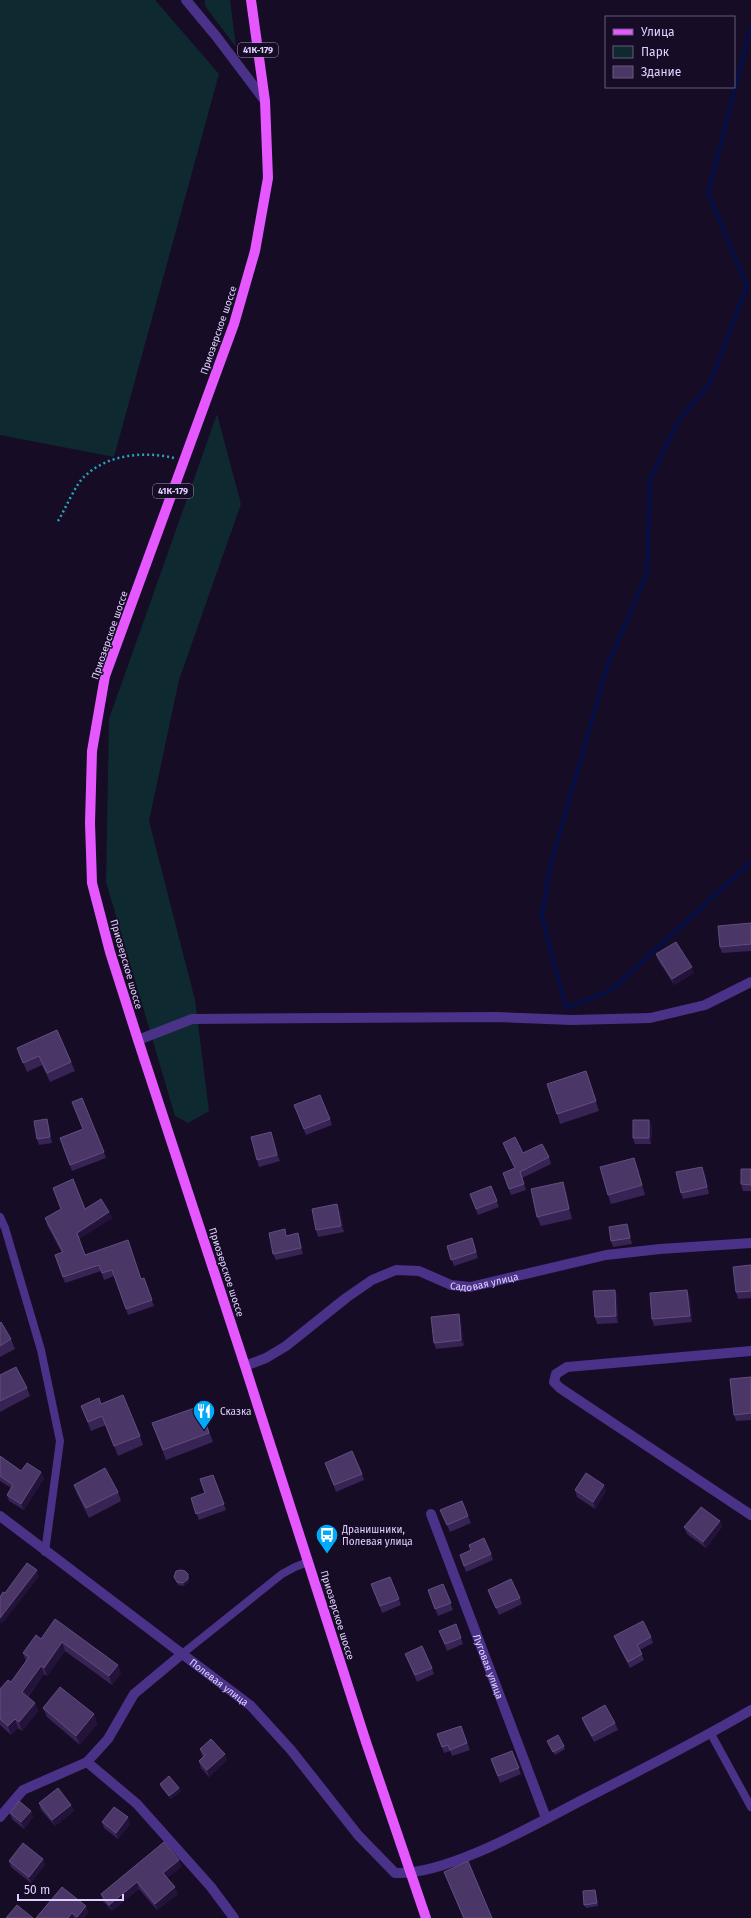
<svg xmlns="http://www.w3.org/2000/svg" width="751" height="1918" font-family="'Fira Sans',sans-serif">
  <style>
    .green { fill: #0e292f }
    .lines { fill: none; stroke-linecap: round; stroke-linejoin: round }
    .stream { stroke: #050e45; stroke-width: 4 }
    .path { stroke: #23a7c0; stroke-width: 2.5; stroke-dasharray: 2 3; stroke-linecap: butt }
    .service { stroke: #493288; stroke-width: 8 }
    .minor { stroke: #493288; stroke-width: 10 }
    .primary { stroke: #e557ff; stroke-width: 10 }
    .wall { fill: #382355 }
    .shaded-wall { fill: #23123a }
    .building { fill: #4a3667; stroke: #614e7f }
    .labels { text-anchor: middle; stroke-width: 3; stroke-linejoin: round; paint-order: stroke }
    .shield { fill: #160c25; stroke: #a395be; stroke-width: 1 }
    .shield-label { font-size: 9px; font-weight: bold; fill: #e0d0ff }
    .street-label { font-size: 10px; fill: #e0d0ff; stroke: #160c25 }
    .poi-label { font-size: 10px; fill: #e0d0ff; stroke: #160c25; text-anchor: start }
  </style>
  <rect width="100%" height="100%" fill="#160c25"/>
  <path class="green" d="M0,0H155L219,74L114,457L0,435Z
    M205,0H230L236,47L205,6Z
    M217,414L241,504L179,680L149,821L195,1000L209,1111L188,1123L175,1116L106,882L109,719Z"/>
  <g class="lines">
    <path class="stream" d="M751,26L708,193L747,286L710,383L678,421L650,479L647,574L608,664L550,867L542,917L566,1008L610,991L751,862"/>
    <path class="path" d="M58,521C65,510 76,483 85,476C108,454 145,451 174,458"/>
    <path class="service" d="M0,1217L5,1228L41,1350L60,1441L45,1552
      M182,1654L282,1574L295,1567L308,1562
      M711,1734L751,1807"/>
    <g class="minor">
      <path d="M186,0L216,36L265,101"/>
      <path d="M138,1040L192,1019L497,1017L572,1020L650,1018L705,1005L751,982"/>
      <path d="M751,1351L567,1367L556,1374L554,1382L560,1388L751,1515"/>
      <path id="s1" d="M245,1366L266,1358L286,1346L346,1298L372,1280L396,1270L419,1271L451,1285L470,1287L606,1255L660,1249L751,1243"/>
      <path id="s2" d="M431,1514L546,1818"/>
      <path id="s3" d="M0,1516L251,1706L291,1750L358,1835L395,1873C448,1876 539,1822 588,1797C643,1769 698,1741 751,1710"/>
      <path d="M87,1762L137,1804L211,1887L234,1918"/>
      <path d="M0,1817L23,1790L87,1762L108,1739L134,1694L182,1654"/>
    </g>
    <path class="primary" d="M251,0L265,101L268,178L255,251L234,324L105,676L92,751L90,823L92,883L110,952L138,1040L245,1366L366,1742L426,1918"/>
  </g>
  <path class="wall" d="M751,923V951L722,953L720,947Z
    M656,954L694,973L674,985L658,960Z
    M17,1048L71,1062L75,1071L50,1082L42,1065L27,1072Z
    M589,1080L599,1111L560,1124L557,1114Z
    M294,1105L330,1119L332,1125L306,1135Z
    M47,1119L49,1125L52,1143L39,1145L37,1139Z
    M652,1126L651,1144H635L633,1138Z
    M83,1129L104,1152L106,1158L72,1171L60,1138Z
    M273,1138L280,1161L259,1167L257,1160Z
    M503,1143L523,1153L549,1157L551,1164L522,1178L526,1190L511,1195L503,1173L515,1169L505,1149Z
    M637,1167L645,1195L611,1204L608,1195Z
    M751,1169V1191H743L741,1184Z
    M705,1173L709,1194L683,1199L681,1193Z
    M491,1186L499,1207L478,1215L470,1194Z
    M566,1191L572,1219L541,1226L537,1217Z
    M85,1209L109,1212L112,1218L79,1239L85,1255L141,1279L144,1278L154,1306L128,1315L114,1276L104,1280L101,1271L65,1283L55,1255L62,1253L47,1225L45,1218Z
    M340,1210L344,1232L318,1237L316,1230Z
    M629,1230L632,1244L613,1247L611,1241Z
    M298,1233L300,1240L303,1254L276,1260L273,1254L287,1236Z
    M472,1238L478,1258L454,1266L447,1246Z
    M751,1265V1298L738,1299L736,1292Z
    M615,1290L617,1297L618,1323L597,1324L595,1317Z
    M690,1296L692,1322L654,1326L652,1319Z
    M459,1314L461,1321L464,1346L436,1349L434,1343Z
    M0,1323L11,1339L15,1349L0,1357Z
    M0,1375L27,1388L30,1396L0,1412Z
    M751,1377V1420L736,1421L734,1415Z
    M101,1404L140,1436L143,1445L118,1456L106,1425L91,1431L81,1406Z
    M200,1406L213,1442L166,1460L152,1423Z
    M0,1456L21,1471L44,1478L24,1510L9,1501L7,1495L11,1488L0,1481Z
    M327,1469L362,1474L364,1480L336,1492Z
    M213,1475L226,1510L199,1520L191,1498L205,1493Z
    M74,1485L118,1492L121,1501L89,1518L77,1494Z
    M575,1490L606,1491L595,1509L577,1497Z
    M440,1510L468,1516L471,1523L450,1532Z
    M720,1521L722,1527L706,1548L687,1534L684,1527Z
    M469,1545L491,1554L493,1560L466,1572L460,1555L471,1550Z
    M174,1577L189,1578V1582L184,1586L178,1585Z
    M390,1577L401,1605L382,1613L371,1584Z
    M443,1584L453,1610L438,1616L428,1590Z
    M488,1590L520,1598L522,1604L499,1615Z
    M55,1619L121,1673L112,1685L65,1651L47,1676L44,1674L28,1697L35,1703L38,1711L22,1731L18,1728L11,1735L0,1725V1689L11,1682L26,1661L23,1653L41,1639Z
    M456,1624L463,1644L447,1651L439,1631Z
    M614,1636L651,1637L653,1643L640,1650L644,1660L630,1668L617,1643Z
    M405,1654L432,1668L434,1674L417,1682Z
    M43,1708L94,1714L97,1724L80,1745L47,1717Z
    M582,1718L615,1723L618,1730L594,1742L584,1724Z
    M461,1726L470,1750L452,1756L450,1751L444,1753L437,1734Z
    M547,1741L564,1746L565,1749L555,1755Z
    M200,1749L225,1754L227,1760L209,1777L201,1768L199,1761L204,1757L202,1756Z
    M512,1751L521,1774L500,1783L491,1759Z
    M160,1784L179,1788L181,1791L171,1799L161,1787Z
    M39,1803L71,1805L74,1811L55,1826L41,1810Z
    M31,1811L33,1817L24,1829L12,1819L10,1813Z
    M102,1822L130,1824L118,1839L104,1828Z
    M9,1861L45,1865L31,1883L11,1867Z
    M182,1866L167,1878L178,1894L157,1910L139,1889L112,1911L103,1901L101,1894Z
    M444,1872L492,1918H463Z
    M595,1890L596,1893L598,1906L586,1908L584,1905Z
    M86,1906L88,1913L84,1918H36Z"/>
  <path class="shaded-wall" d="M692,967L694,973L674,985L672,979Z
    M47,1119L49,1125L52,1143L50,1137Z
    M649,1120L652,1126L651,1144L649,1138Z
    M271,1132L273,1138L280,1161L277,1155Z
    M702,1167L705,1173L709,1194L707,1187Z
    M563,1182L566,1191L572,1219L569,1209Z
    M337,1204L340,1210L344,1232L341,1226Z
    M109,1212L112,1218L79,1239L77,1233Z
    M627,1224L629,1230L632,1244L630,1238Z
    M298,1233L300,1240L303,1254L301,1248Z
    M615,1290L617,1297L618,1323L616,1316Z
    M687,1290L690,1296L692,1322L690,1316Z
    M459,1314L461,1321L464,1346L461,1340Z
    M41,1472L44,1478L24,1510L21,1504Z
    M604,1485L606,1491L595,1509L593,1502Z
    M720,1521L722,1527L706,1548L703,1542Z
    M37,1570L39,1577L1,1625L0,1621V1618Z
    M188,1574L189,1578V1582L184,1586L183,1583Z
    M62,1642L65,1651L47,1676L44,1668Z
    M118,1665L121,1673L112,1685L109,1676Z
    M41,1666L44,1674L25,1700L22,1692Z
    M35,1703L38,1711L22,1731L19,1722Z
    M94,1714L97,1724L80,1745L76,1736Z
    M15,1719L18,1728L11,1735L8,1726Z
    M225,1754L227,1760L209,1777L207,1770Z
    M179,1788L181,1791L171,1799L169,1796Z
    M71,1805L74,1811L55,1826L52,1820Z
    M31,1811L33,1817L24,1829L21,1822Z
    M128,1817L130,1824L118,1839L116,1833Z
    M43,1859L45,1865L31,1883L29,1877Z
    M179,1860L182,1866L166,1879L163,1873Z
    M137,1882L139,1889L112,1911L109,1905Z
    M175,1887L178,1894L157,1910L155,1904Z
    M595,1890L596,1893L598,1906L597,1903Z
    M86,1906L88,1913L84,1918H77V1917Z
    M72,1913L74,1918H68Z"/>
  <path class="building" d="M751,923V944L720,947L718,926Z
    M676,942L692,967L672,979L656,954Z
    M57,1030L71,1062L47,1073L39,1056L23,1063L17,1048Z
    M586,1071L596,1101L557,1114L547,1084Z
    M320,1095L330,1119L304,1129L294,1105Z
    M82,1098L104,1152L70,1165L60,1138L83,1129L72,1102Z
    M47,1119L50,1137L37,1139L34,1121Z
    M633,1120H649V1138H633Z
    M271,1132L277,1155L257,1160L251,1137Z
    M515,1137L523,1153L542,1144L549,1157L520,1172L524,1184L509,1189L503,1173L515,1168L503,1143Z
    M634,1158L642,1185L608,1195L600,1167Z
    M702,1167L707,1187L681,1193L676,1172Z
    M741,1169H751V1185L741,1184Z
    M73,1179L85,1209L101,1199L109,1212L77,1233L85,1255L128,1240L141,1279L144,1278L152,1300L126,1309L112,1270L102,1273L99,1265L63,1277L55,1255L63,1252L45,1218L61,1209L53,1188Z
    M563,1182L569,1209L537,1217L531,1189Z
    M491,1186L497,1201L476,1209L470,1194Z
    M337,1204L341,1226L316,1230L312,1209Z
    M627,1224L630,1238L611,1241L609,1227Z
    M285,1229L286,1236L298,1233L301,1248L273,1254L269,1233Z
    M472,1238L476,1252L451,1260L447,1246Z
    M751,1265V1291L736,1292L733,1267Z
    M615,1290L616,1316L595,1317L593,1291Z
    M687,1290L690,1316L652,1319L650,1293Z
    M459,1314L461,1340L434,1343L431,1317Z
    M1,1322L11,1339L0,1346V1323Z
    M16,1367L27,1388L0,1401V1375Z
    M751,1377V1413L734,1415L730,1379Z
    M123,1395L140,1436L114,1446L102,1416L88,1422L81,1406L99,1398L101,1404Z
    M200,1406L209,1433L163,1450L152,1423Z
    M352,1451L362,1474L334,1485L325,1463Z
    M0,1456L21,1471L27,1463L41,1472L21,1504L7,1495L13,1485L0,1476Z
    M105,1468L118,1492L86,1508L74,1485Z
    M586,1473L604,1485L593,1502L575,1490Z
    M213,1475L224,1504L196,1514L191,1498L205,1493L200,1479Z
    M462,1501L468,1516L447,1525L440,1510Z
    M701,1507L720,1521L703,1542L684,1527Z
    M484,1538L491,1554L464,1566L460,1555L471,1550L469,1545Z
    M27,1563L37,1570L0,1618V1597L3,1592L5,1593Z
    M181,1570L185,1571L188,1574V1579L183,1583L177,1582L174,1577L176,1571Z
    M390,1577L399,1599L380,1606L371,1584Z
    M511,1579L520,1598L496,1608L488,1590Z
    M443,1584L451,1603L435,1609L428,1590Z
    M55,1619L118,1665L109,1676L62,1642L44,1668L41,1666L22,1692L35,1703L19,1722L15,1719L8,1726L0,1719V1689L8,1680L11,1682L29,1657L23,1653L36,1635L41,1639Z
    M643,1621L651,1637L637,1645L642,1654L628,1662L614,1636Z
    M456,1624L461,1638L445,1644L439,1631Z
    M422,1646L432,1668L415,1675L405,1654Z
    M60,1687L94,1714L76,1736L43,1708Z
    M605,1705L615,1723L592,1736L582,1718Z
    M461,1726L467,1743L450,1750L448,1745L442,1747L437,1734Z
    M558,1735L564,1746L553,1752L547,1741Z
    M211,1739L225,1754L207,1770L199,1761L205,1755L200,1749Z
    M512,1751L519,1768L498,1776L491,1759Z
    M169,1776L179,1788L169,1796L160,1784Z
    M58,1788L71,1805L52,1820L39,1803Z
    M19,1801L31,1811L21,1822L10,1813Z
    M114,1807L128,1817L116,1833L102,1822Z
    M164,1842L179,1860L163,1873L175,1887L155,1904L137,1882L109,1905L101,1894Z
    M23,1843L43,1859L29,1877L9,1861Z
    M468,1861L492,1918H464L444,1872Z
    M62,1887L86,1906L77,1917L72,1913L68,1918H36Z
    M595,1890L597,1903L584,1905L583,1891Z
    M17,1905L33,1918H6Z"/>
  <defs>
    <g id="restaurant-pin" transform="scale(1.15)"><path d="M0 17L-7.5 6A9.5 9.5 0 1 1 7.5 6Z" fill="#00aafb" stroke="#160c25"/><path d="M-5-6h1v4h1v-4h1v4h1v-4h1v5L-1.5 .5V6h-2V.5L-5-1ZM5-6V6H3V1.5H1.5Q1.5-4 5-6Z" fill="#fff"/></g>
    <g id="bus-pin" transform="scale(1.15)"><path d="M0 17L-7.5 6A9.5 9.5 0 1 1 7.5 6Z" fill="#00aafb" stroke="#160c25"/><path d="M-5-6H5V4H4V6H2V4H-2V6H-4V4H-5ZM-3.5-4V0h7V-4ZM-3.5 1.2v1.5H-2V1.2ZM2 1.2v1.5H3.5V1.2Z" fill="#fff"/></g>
  </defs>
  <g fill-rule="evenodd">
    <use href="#restaurant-pin" x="204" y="1411"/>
    <use href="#bus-pin" x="327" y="1535"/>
  </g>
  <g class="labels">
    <g class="shield">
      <rect x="238" y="43" width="40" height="14" rx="3"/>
      <rect x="153" y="484" width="40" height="14" rx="3"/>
    </g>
    <g class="shield-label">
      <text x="258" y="53">41К-179</text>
      <text x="173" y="494">41К-179</text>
    </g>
    <g class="street-label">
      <text transform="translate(218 330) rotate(-71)" y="4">Приозерское шоссе</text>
      <text transform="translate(109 635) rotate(-71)" y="4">Приозерское шоссе</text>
      <text transform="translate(127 964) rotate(74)" y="4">Приозерское шоссе</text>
      <text transform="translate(227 1272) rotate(72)" y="4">Приозерское шоссе</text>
      <text dy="4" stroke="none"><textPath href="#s1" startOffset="272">Садовая улица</textPath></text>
      <text transform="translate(338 1615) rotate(73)" y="4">Приозерское шоссе</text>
      <text dy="4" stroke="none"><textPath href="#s2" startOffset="163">Луговая улица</textPath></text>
      <text dy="4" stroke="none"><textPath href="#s3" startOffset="275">Полевая улица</textPath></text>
    </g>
    <g class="poi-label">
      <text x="220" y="1415">Сказка</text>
      <text x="342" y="1533">Дранишники,<tspan x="342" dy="12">Полевая улица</tspan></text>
    </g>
  </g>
  <rect x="605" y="16" width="130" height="72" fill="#160c25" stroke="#675a7c"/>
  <rect x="613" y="29" width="20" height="6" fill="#e557ff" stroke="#675a7c"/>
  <text x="641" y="36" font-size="12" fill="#e0d0ff">Улица</text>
  <rect x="613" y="46" width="20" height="12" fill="#0e292f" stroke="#675a7c"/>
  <text x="641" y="56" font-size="12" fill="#e0d0ff">Парк</text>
  <rect x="613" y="66" width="20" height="12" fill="#4a3667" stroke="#675a7c"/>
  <text x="641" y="76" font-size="12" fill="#e0d0ff">Здание</text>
  <path d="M18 1894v6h105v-6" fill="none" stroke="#e0d0ff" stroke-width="2"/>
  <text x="24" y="1894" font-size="12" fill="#e0d0ff" stroke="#160c25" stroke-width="3" paint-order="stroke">50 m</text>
</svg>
